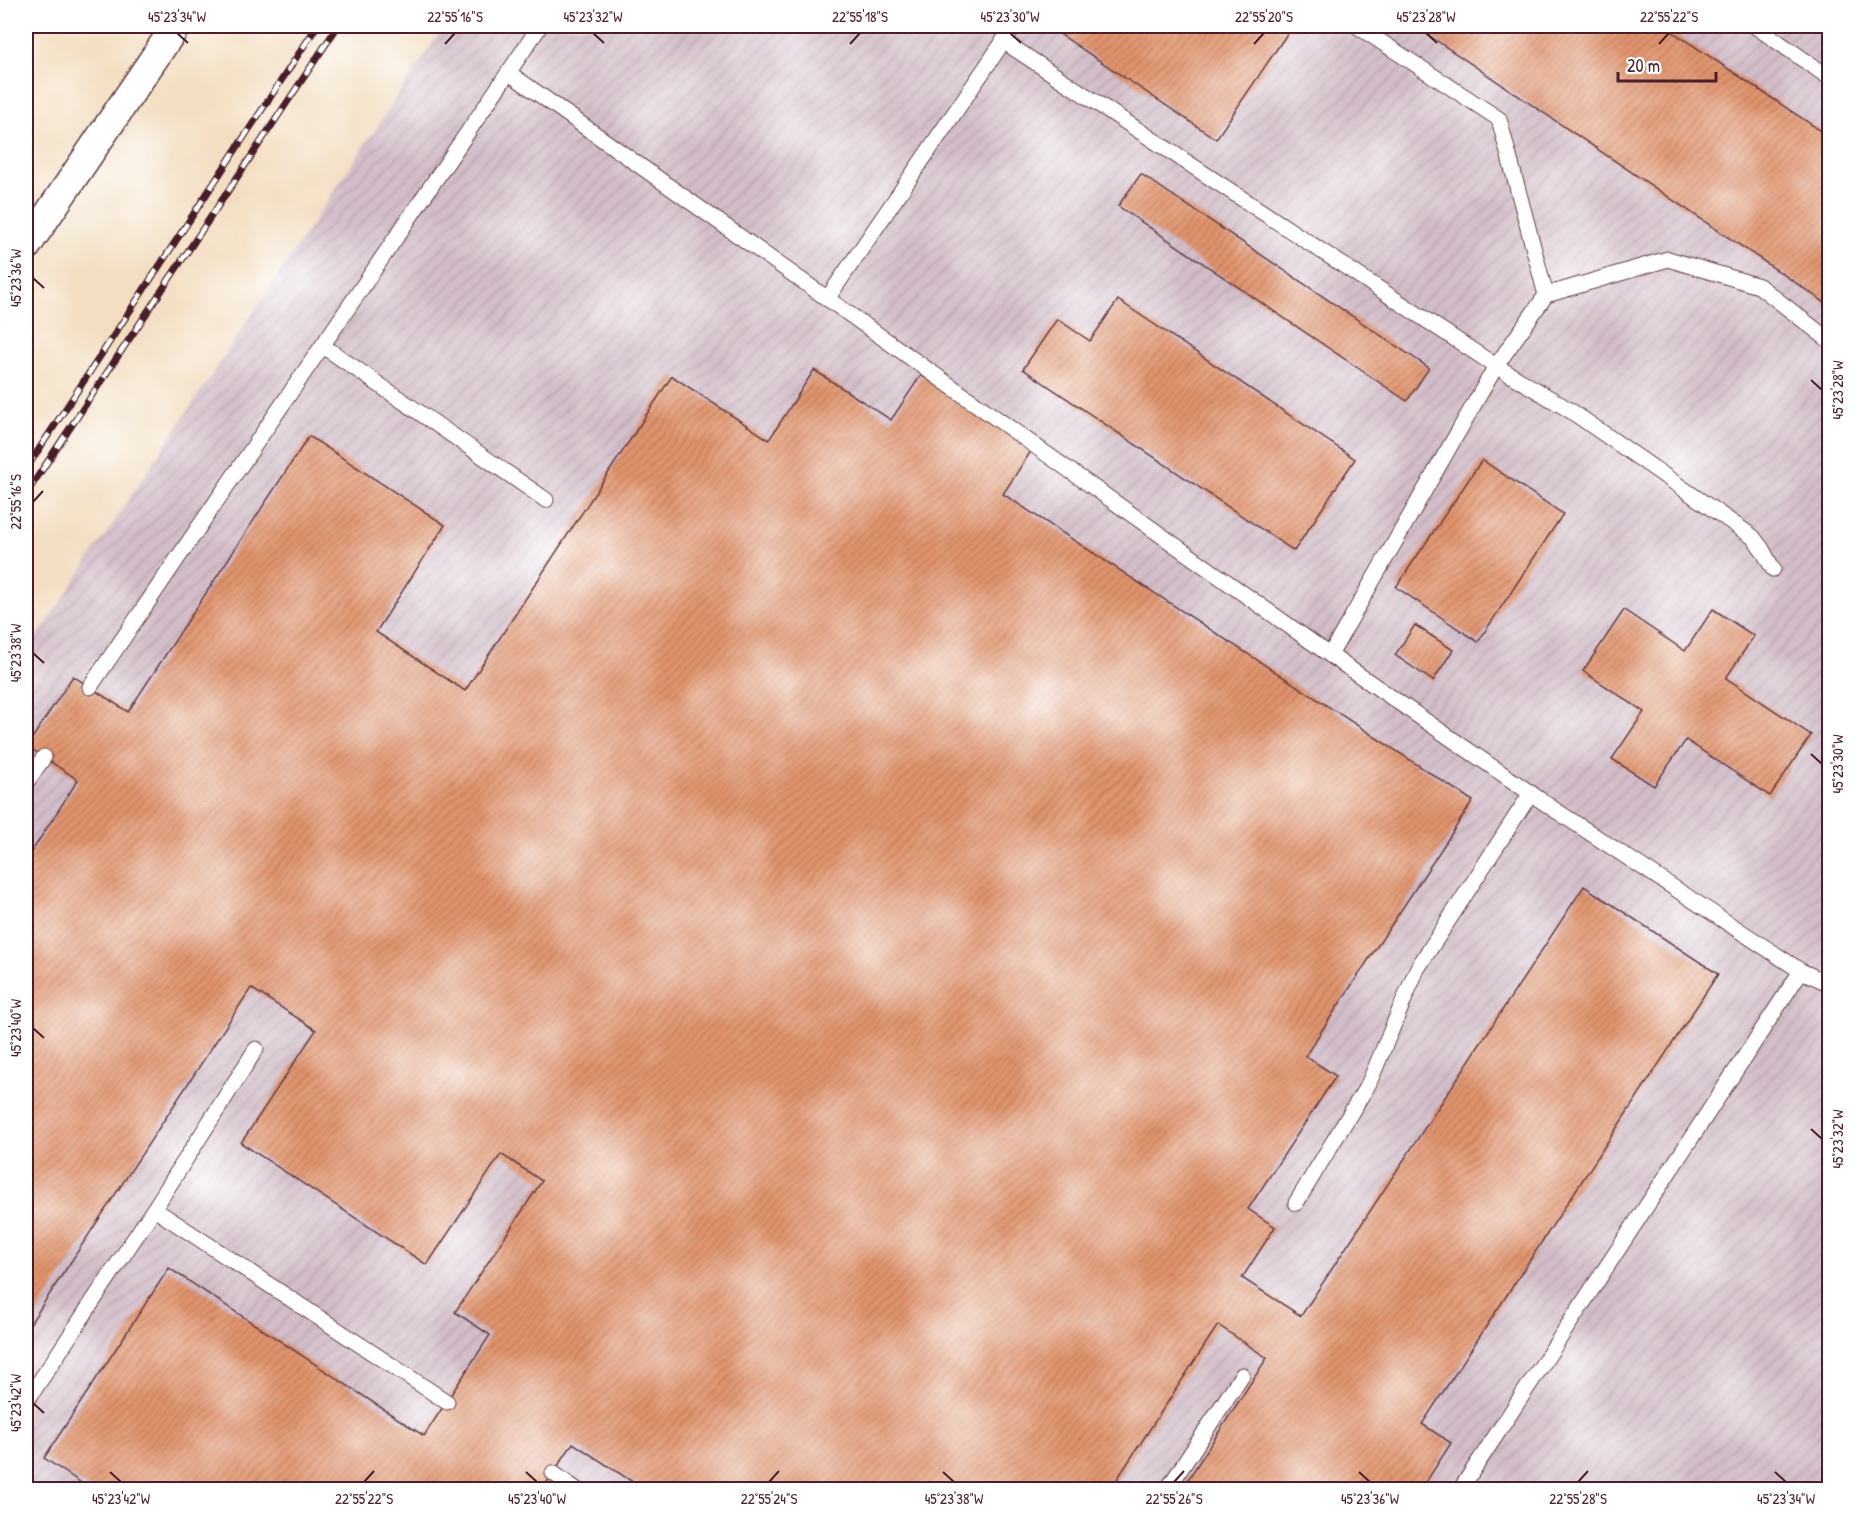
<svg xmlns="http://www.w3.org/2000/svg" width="1855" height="1515" font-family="'Patrick Hand',sans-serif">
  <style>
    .industrial { fill: url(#industrial-furrows) }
    .building { fill: url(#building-hatch) }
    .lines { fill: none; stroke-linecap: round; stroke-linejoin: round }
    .lane-casing { stroke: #633c42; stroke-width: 17 }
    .street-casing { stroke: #633c42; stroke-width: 31 }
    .lane { stroke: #fff; stroke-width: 15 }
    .street { stroke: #fff; stroke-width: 28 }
    .rail-casing { stroke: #4a1f2b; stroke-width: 7 }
    .rail { stroke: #fff; stroke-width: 4.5; stroke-dasharray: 14; stroke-linecap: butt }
    .ticks { fill: none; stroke: #4a1f2b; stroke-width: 2 }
    .neatline { fill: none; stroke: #4a1f2b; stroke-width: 2 }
    .ticks-label { font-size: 15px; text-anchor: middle; fill: #4a1f2b }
  </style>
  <defs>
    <pattern id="industrial-furrows" width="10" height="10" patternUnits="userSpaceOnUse" patternTransform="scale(1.5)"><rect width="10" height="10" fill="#d2bdc8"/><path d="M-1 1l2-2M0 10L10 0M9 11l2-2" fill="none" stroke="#b6a2ac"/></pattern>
    <pattern id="building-hatch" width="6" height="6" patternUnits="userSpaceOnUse" patternTransform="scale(1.5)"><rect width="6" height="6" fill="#e1946d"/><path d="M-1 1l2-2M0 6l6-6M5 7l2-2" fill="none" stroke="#b8785a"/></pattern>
  </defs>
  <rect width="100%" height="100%" fill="#fff"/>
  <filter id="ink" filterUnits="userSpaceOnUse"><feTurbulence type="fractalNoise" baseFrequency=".0167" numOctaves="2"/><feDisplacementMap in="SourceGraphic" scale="12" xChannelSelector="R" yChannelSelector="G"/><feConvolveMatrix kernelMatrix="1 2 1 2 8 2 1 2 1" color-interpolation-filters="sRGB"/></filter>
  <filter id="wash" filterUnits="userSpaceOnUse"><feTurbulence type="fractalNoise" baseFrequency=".008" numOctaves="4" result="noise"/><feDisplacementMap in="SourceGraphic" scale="24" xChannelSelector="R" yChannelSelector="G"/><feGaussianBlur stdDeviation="1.35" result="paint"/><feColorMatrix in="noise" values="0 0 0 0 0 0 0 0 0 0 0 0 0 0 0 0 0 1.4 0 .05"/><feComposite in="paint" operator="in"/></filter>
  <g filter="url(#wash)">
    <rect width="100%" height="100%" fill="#f3dec1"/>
    <path class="industrial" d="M444,26H1829V1489L26,1490V654Z"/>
    <g id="blocks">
      <path class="building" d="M1057,26H1287L1291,28L1216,139L1054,30Z
        M1415,26H1664L1830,137V306Z
        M1141,174L1429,368L1407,401L1118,206Z
        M1118,300L1355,459L1294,551L1023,369L1057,319L1090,341Z
        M814,370L891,420L921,375L1033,448L1003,494L1473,801L1305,1056L1336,1076L1248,1209L1275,1227L1242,1278L1301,1316L1584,886L1718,974L1422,1424L1451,1443L1421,1490H1181L1267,1358L1218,1325L1110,1490H645L573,1443L542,1490H92L44,1458L169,1268L424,1436L490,1335L455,1312L542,1181L501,1154L427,1265L241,1143L316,1030L251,988L26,1330V860L78,780L27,746L73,676L128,712L309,436L445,525L376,632L465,691L672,376L769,440Z
        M1482,460L1563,514L1478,642L1396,587Z
        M1713,609L1754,636L1726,678L1811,735L1770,796L1686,740L1654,786L1612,759L1644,712L1583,671L1624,610L1685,651Z
        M1415,625L1453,650L1433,681L1395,655Z"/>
    </g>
  </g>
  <g filter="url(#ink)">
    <use href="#blocks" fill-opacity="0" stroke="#633c42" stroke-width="1.5"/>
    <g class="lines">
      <g class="lane-casing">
        <path id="lane" d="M1755,26L1830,78
          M1003,41L1496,366L1571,411L1753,537L1762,549L1773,569
          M509,73L1330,655L1552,808L1801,971L1460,1490
          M1546,295L1668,259L1759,286L1830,341
          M827,299L1014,26
          M323,346L546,500
          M1330,655L1496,366L1546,295L1499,119L1357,26
          M90,687L540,26
          M26,783L44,757
          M1801,971L1830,984
          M1296,1203L1369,1083L1417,969L1531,793
          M154,1209L447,1402
          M26,1402L154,1209L256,1049
          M553,1473L577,1490
          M1167,1490L1242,1375"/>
      </g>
      <g class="street-casing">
        <path id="street" d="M26,247L176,26"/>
      </g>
      <use href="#lane" class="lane"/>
      <use href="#street" class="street"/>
      <g class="rail-casing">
        <path id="rail" d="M26,469L317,26
          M26,494L338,26"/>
      </g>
      <use href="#rail" class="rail"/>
    </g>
  </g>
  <path class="ticks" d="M177,33L188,43M593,33L604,43M1010,33L1021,43M1426,33L1437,43M445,44L455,33M850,44L860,33M1254,44L1264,33M1659,44L1669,33M33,278L44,288M1811,380L1822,390M33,502L43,491M33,653L44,663M1811,754L1822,764M33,1028L44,1038M1811,1129L1822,1139M33,1403L44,1413M110,1472L121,1482M526,1472L537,1482M943,1472L954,1482M1359,1472L1370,1482M1775,1472L1786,1482M364,1482L374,1471M769,1482L779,1471M1174,1482L1184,1471M1578,1482L1588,1471"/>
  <rect width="1855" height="1515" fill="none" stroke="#fff" stroke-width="66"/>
  <path d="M1618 72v9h98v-9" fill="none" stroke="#4a1f2b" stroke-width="3"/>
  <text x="1627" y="72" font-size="18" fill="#4a1f2b" stroke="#ffffff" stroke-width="4.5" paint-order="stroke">20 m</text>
  <rect x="33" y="33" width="1789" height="1449" class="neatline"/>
  <g class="ticks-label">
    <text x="177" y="22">45°23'34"W</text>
    <text x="455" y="22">22°55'16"S</text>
    <text x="593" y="22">45°23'32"W</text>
    <text x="860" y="22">22°55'18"S</text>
    <text x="1010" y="22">45°23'30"W</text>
    <text x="1264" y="22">22°55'20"S</text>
    <text x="1426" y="22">45°23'28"W</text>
    <text x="1669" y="22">22°55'22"S</text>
    <text transform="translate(16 278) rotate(-90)" y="5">45°23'36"W</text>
    <text transform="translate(1838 390) rotate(-90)" y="5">45°23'28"W</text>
    <text transform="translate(16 502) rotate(-90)" y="5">22°55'16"S</text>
    <text transform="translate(16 653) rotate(-90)" y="5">45°23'38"W</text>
    <text transform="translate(1838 764) rotate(-90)" y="5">45°23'30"W</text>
    <text transform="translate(16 1028) rotate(-90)" y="5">45°23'40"W</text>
    <text transform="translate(1838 1139) rotate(-90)" y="5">45°23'32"W</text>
    <text transform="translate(16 1403) rotate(-90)" y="5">45°23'42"W</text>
    <text x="121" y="1504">45°23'42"W</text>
    <text x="364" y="1504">22°55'22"S</text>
    <text x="537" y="1504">45°23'40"W</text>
    <text x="769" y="1504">22°55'24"S</text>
    <text x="954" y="1504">45°23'38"W</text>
    <text x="1174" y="1504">22°55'26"S</text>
    <text x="1370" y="1504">45°23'36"W</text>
    <text x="1578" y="1504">22°55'28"S</text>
    <text x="1786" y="1504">45°23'34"W</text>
  </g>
</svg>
